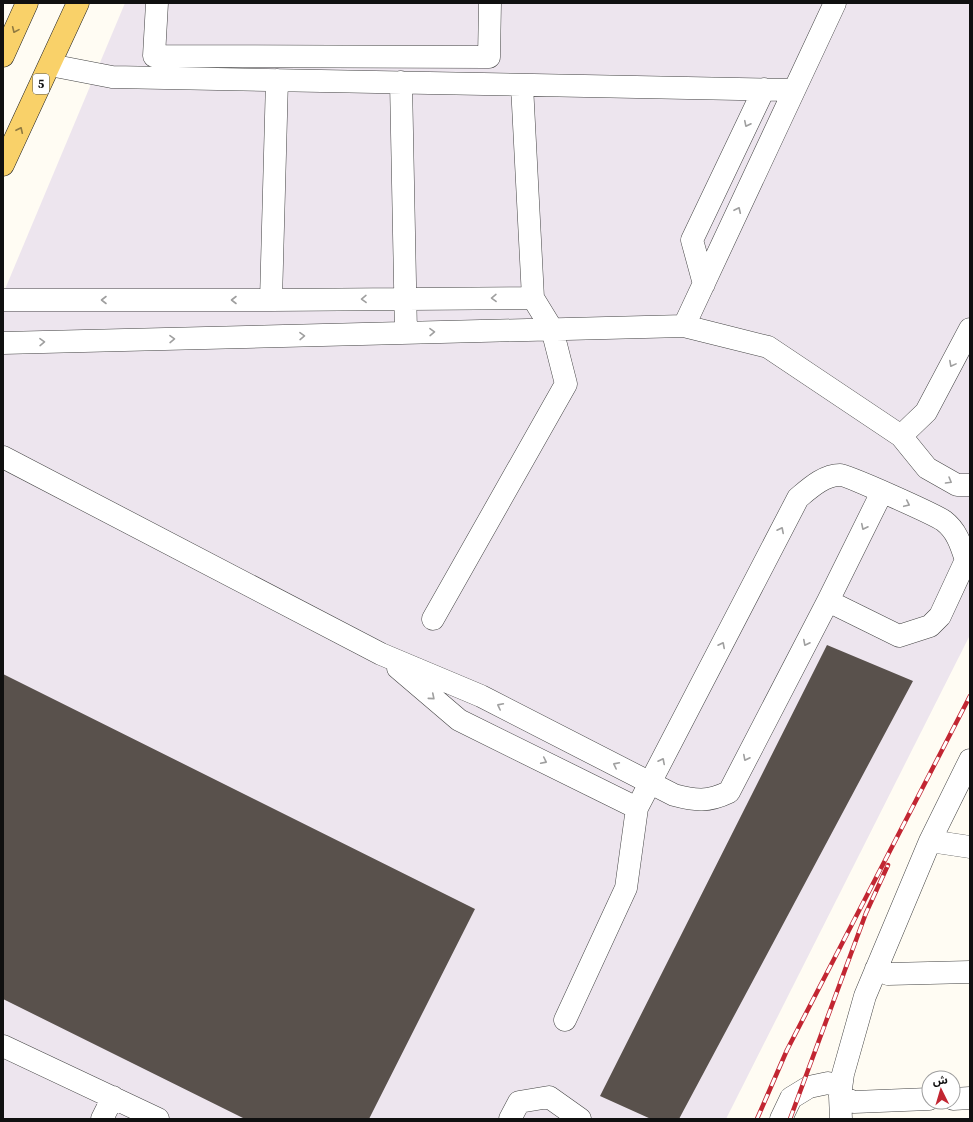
<svg xmlns="http://www.w3.org/2000/svg" width="973" height="1122" font-family="'Source Serif 4','Noto Sans Arabic',serif">
  <style>
    .industrial { fill: #ede5ee }
    .building { fill: #59514c }
    .lines { fill: none; stroke-linecap: round; stroke-linejoin: round }
    .minor-casing { stroke: #434343; stroke-width: 23 }
    .major-casing { stroke: #212121; stroke-width: 23 }
    .minor { stroke: #fff; stroke-width: 22 }
    .major { stroke: #f9d169; stroke-width: 22 }
    .rail-casing { stroke: #c22632; stroke-width: 4.5 }
    .rail { stroke: #fff; stroke-width: 3; stroke-dasharray: 9; stroke-linecap: butt }
    .oneway { stroke: #907a41 }
    .oneway2 { stroke: #9f9f9f }
    .labels { text-anchor: middle; stroke-width: 4; stroke-linejoin: round; paint-order: stroke }
    .shield { fill: #fff; stroke: #585858; stroke-width: 1 }
    .shield-label { font-size: 12px; font-weight: bold; fill: #101010 }
  </style>
  <rect width="100%" height="100%" fill="#fffcf3"/>
  <path class="industrial" d="M125,3H970V635L726,1119H3V294Z"/>
  <path class="building" d="M827,645L913,681L679,1119H651L600,1096Z
    M3,674L475,909L369,1119H245L3,999Z"/>
  <g class="lines">
    <g class="minor-casing">
      <path id="minor" d="M157,3L154,56L489,57L490,3
        M50,65L112,77L793,90
        M401,82L406,333
        M704,284L692,240L764,89
        M3,300H271L533,298
        M271,300L277,80
        M684,326L835,3
        M3,343L684,326L768,347L901,436L927,468L957,485H970
        M901,436L926,412L970,329
        M3,457L381,654L481,696L674,795C696,801 708,802 729,792L828,601L882,492
        M433,619L566,384L552,329L533,298L522,85
        M398,668L459,720L637,808
        M930,841L970,847
        M876,969L888,974L970,972
        M565,1020L626,888L637,808L798,498C810,488 824,475 840,475C847,475 936,515 944,521C957,531 961,545 966,560L940,616L930,626L899,636L828,601
        M3,1046L158,1119
        M840,1096L854,1102L929,1099
        M953,1099L970,1098
        M102,1119L113,1097
        M510,1119L519,1102L549,1097L580,1119
        M781,1119L791,1098L809,1087L828,1083L841,1087
        M841,1119L840,1096L843,1074L865,996L930,841L970,760"/>
    </g>
    <g class="major-casing">
      <path id="major" d="M3,56L27,3
        M3,165L78,3"/>
    </g>
    <use href="#minor" class="minor"/>
    <use href="#major" class="major"/>
    <g class="rail-casing">
      <path id="rail" d="M757,1119L787,1050L970,696
        M790,1119L866,913L888,865"/>
    </g>
    <use href="#rail" class="rail"/>
  </g>
  <defs><path id="oneway-chevron" d="M-2-3.5L2.5 0L-2 3.5" fill="none" stroke-width="1.6" stroke-linecap="round" stroke-linejoin="round"/></defs>
  <g class="oneway">
    <use href="#oneway-chevron" transform="translate(15 30) rotate(114)"/>
    <use href="#oneway-chevron" transform="translate(20 130) rotate(-65)"/>
  </g>
  <g class="oneway2">
    <use href="#oneway-chevron" transform="translate(747 124) rotate(116)"/>
    <use href="#oneway-chevron" transform="translate(738 210) rotate(-65)"/>
    <use href="#oneway-chevron" transform="translate(494 298) rotate(179)"/>
    <use href="#oneway-chevron" transform="translate(364 299) rotate(179)"/>
    <use href="#oneway-chevron" transform="translate(104 300) rotate(-180)"/>
    <use href="#oneway-chevron" transform="translate(234 300) rotate(-180)"/>
    <use href="#oneway-chevron" transform="translate(432 332) rotate(-1)"/>
    <use href="#oneway-chevron" transform="translate(302 336) rotate(-1)"/>
    <use href="#oneway-chevron" transform="translate(172 339) rotate(-1)"/>
    <use href="#oneway-chevron" transform="translate(42 342) rotate(-1)"/>
    <use href="#oneway-chevron" transform="translate(952 364) rotate(118)"/>
    <use href="#oneway-chevron" transform="translate(949 481) rotate(30)"/>
    <use href="#oneway-chevron" transform="translate(907 504) rotate(25)"/>
    <use href="#oneway-chevron" transform="translate(864 527) rotate(116)"/>
    <use href="#oneway-chevron" transform="translate(781 530) rotate(-63)"/>
    <use href="#oneway-chevron" transform="translate(806 643) rotate(117)"/>
    <use href="#oneway-chevron" transform="translate(722 645) rotate(-63)"/>
    <use href="#oneway-chevron" transform="translate(432 697) rotate(40)"/>
    <use href="#oneway-chevron" transform="translate(500 706) rotate(-153)"/>
    <use href="#oneway-chevron" transform="translate(746 758) rotate(117)"/>
    <use href="#oneway-chevron" transform="translate(544 761) rotate(26)"/>
    <use href="#oneway-chevron" transform="translate(662 761) rotate(-63)"/>
    <use href="#oneway-chevron" transform="translate(616 765) rotate(-153)"/>
  </g>
  <g class="labels">
    <rect class="shield" x="33" y="74" width="16" height="20" rx="3"/>
    <g class="shield-label">
      <text x="41" y="88">5</text>
    </g>
  </g>
  <rect width="973" height="1122" fill="none" stroke="#101010" stroke-width="8"/>
  <g transform="translate(941 1090) rotate(355)"><circle r="19" fill="#ffffff" stroke="#9f9f9f"/>
  <path d="M0-3L7 15L0 10L-7 15Z" fill="#c22632"/>
  <text y="-6" font-size="11" font-weight="bold" text-anchor="middle" fill="#101010">ش</text>
  </g>
</svg>
